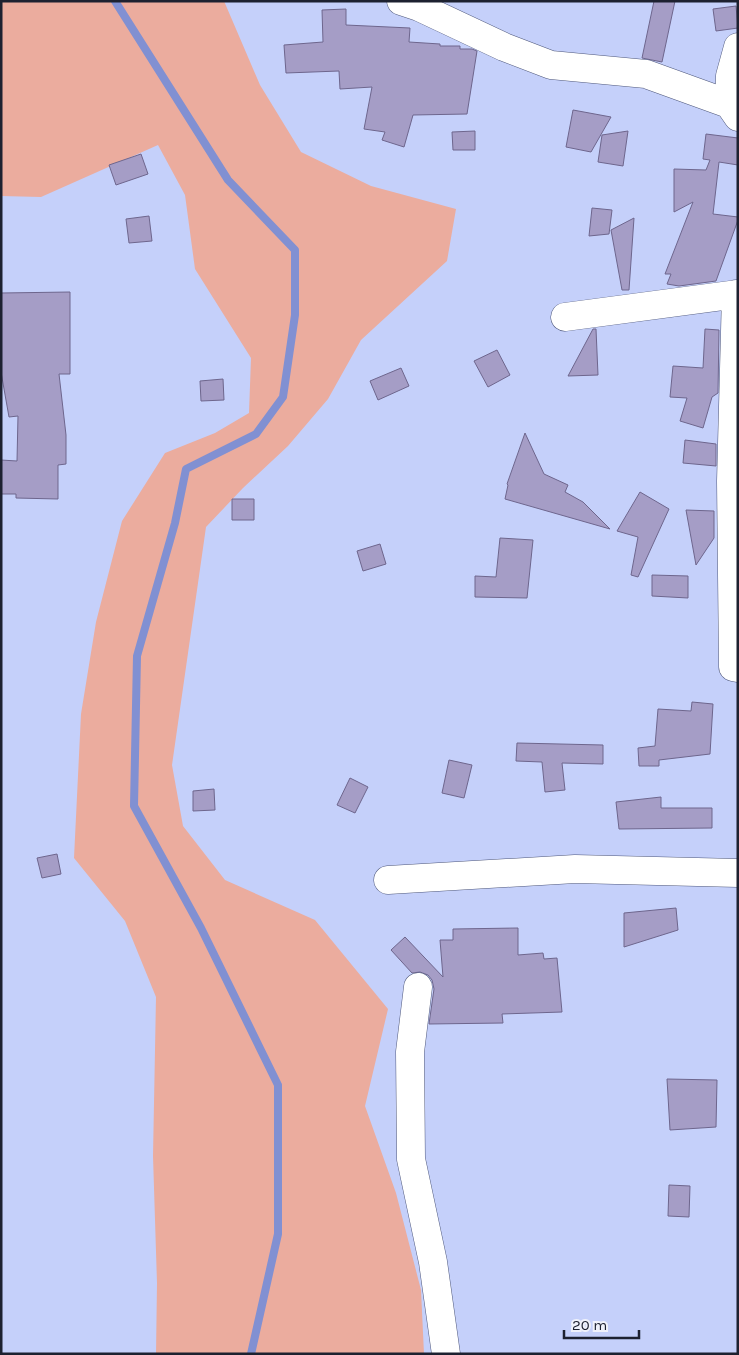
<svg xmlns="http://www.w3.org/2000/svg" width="739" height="1355" font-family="Karla,sans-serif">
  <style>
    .green { fill: #ebac9e }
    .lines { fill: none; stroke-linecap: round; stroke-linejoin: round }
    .stream { stroke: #8190d2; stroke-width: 8 }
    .building { fill: #a59dc6; stroke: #6e668d }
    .minor-casing { stroke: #4f587c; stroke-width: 29 }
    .minor { stroke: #fff; stroke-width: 28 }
  </style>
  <rect width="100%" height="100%" fill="#c5d0fa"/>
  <path class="green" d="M1,1H224L260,85L301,152L371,186L456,209L447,261L361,340L328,399L288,446L243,488L206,527L172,765L183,826L225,880L315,920L388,1009L365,1106L396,1193L421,1290L424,1354H156L157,1283L153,1156L156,997L125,921L74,858L81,714L96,622L122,521L165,453L215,433L249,413L251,358L195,269L185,195L158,145L41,197L1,196Z"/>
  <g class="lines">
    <path class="stream" d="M115,1L228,180L295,250V315L283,397L256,434L186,469L175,523L137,656L134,806L201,928L278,1085V1234L251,1354"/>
  </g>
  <path class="building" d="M654,1H675L662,62L642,58Z
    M736,6L738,28L716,31L713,9Z
    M346,9V25L410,28L409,42L440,44V46H460V49H472L477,51L467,114L413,115L404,147L382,140L385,132L364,129L372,87L340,89L339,71L286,73L284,45L323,42L322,10Z
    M573,110L611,117L591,152L566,147Z
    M475,131V150H453L452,132Z
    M628,131L623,166L598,162L602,135Z
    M706,134L738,138V165L719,162L713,214L738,217V220L716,281L679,286L667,284L671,274H665L693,202L674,212V169L706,170L710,160L703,159Z
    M141,154L148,174L116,185L109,165Z
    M592,208L612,210L609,234L589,236Z
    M149,216L152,241L129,243L126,219Z
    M634,218L629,290H622L611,230Z
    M70,292V374H59L66,435V464L58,465V499L16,498V494H1V460L17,461L18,416L9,417L1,372V293Z
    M593,329H596L598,375L568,376Z
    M705,329L719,330L718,393L712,397L703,428L680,421L687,398L670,397L673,366L703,368Z
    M497,350L510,375L488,387L474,361Z
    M401,368L409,386L378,400L370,381Z
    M223,379L224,400L201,401L200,381Z
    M525,433L544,474L568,485L565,492L583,502L610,529L505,499L508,485L507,484Z
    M685,440L716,444V466L683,463Z
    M640,492L669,509L638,577L631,575L638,537L617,531Z
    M232,499H254V520H232Z
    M686,510L714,511V538L696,565Z
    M500,538L533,540L527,598L475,597V576L496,577Z
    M380,544L386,564L363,571L357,551Z
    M652,575L688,576V598L652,596Z
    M692,702L713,704L710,754L659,760V766H639L638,748L655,746L658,709L691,711Z
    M517,743L603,745V764L562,763L565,790L545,792L542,762L516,761Z
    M449,760L472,765L464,798L442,793Z
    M350,778L368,787L355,813L337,805Z
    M214,789L215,810L193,811V791Z
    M661,797V808H712V828L619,829L616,802Z
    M57,854L61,874L42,878L37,858Z
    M676,908L678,930L624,947V913Z
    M518,928V955L543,953L544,959L557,958L562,1012L502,1014L503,1023L429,1024L434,989L432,980L428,975L420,972L412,973L391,950L405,937L443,977L440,940H453V929Z
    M667,1079L717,1080L716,1127L670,1130Z
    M669,1185L690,1186L689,1217L668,1216Z"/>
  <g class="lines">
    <g class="minor-casing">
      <path id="minor" d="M401,1L419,7L504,47L551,65L646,74L729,104H738
        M738,47L730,76L729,104L738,117
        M736,294L731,481L733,667L738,668
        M565,317L738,294
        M388,880L575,869L738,873
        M418,987L410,1052L411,1159L433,1262L446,1354"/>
    </g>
    <use href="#minor" class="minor"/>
  </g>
  <rect width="739" height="1355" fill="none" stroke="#1d2130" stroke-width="5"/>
  <path d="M564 1330v8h75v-8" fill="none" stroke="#1d2130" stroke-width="2.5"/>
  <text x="572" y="1330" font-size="15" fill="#1d2130" stroke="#f0f2fb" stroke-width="4" paint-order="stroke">20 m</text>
</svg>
